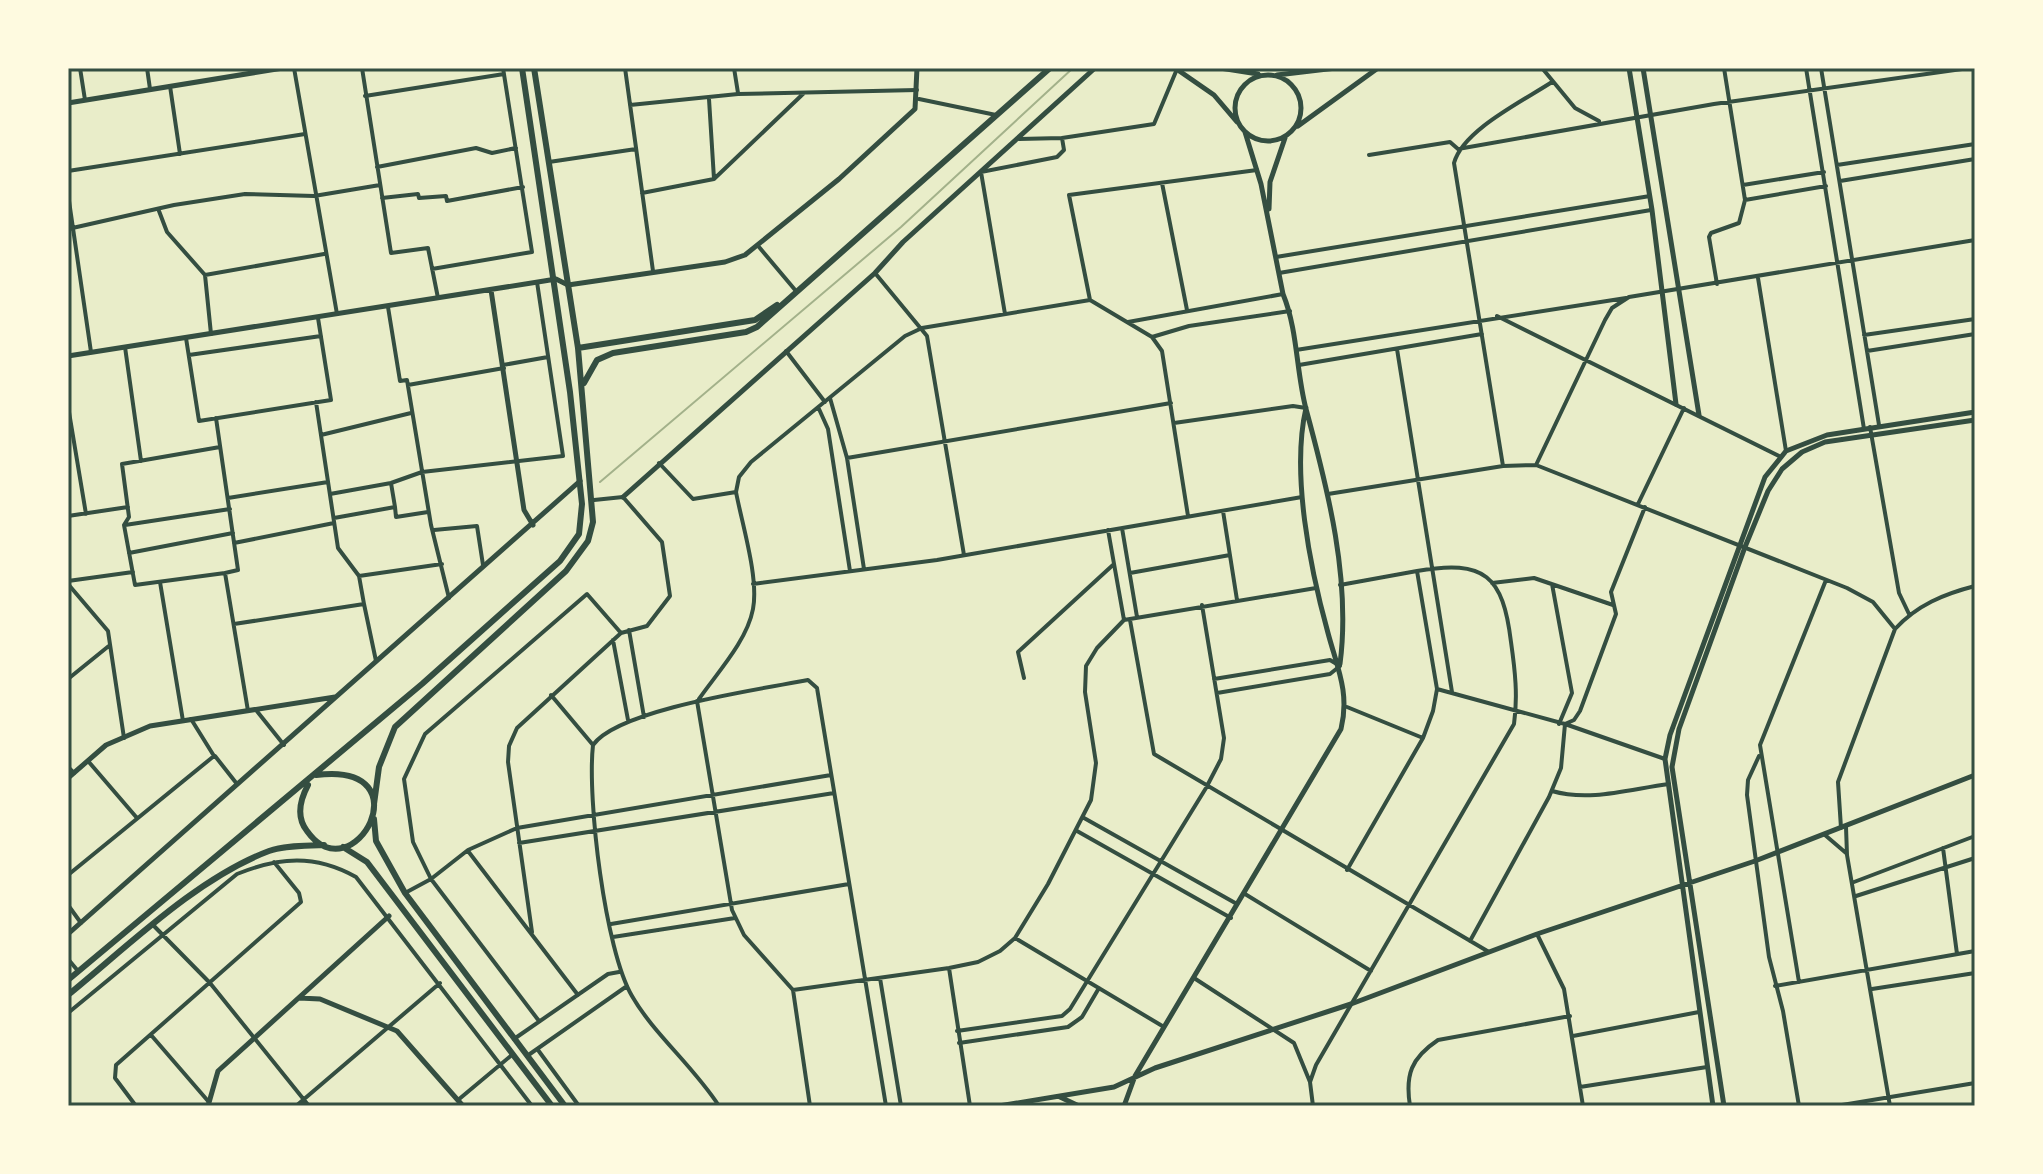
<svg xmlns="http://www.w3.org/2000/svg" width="2043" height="1174" font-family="Arial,sans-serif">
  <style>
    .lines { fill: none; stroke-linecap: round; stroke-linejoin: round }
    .stream { stroke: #a3b18a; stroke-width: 2 }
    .minor { stroke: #344e41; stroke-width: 4 }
    .tertiary { stroke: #344e41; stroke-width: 5 }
    .secondary { stroke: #344e41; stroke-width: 6 }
    .neatline { fill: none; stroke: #344e41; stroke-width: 3 }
  </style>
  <rect width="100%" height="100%" fill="#e9edc9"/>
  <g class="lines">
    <path class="stream" d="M600,482L901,227L1073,68"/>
    <path class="minor" d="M80,68L85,100
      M147,68L150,89
      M294,68L337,314
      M362,68L391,253L428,248L438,298
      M625,68L653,271
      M734,68L738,93
      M1542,68L1575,108L1599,121
      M1724,68L1745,200
      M1806,68L1864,429
      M1821,68L1879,425
      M170,86L180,154
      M365,96L504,74
      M709,99L714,179
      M919,99L996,115
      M630,105L738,94L917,90
      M1019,139L1062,138L1154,124L1177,69
      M1369,155L1450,142L1458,149L1714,104L1969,68
      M549,162L636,149
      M1837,165L1975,144
      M377,167L476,148L492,153L516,148
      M68,171L305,134
      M1840,181L1975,159
      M1162,183L1187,310
      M1743,185L1824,172
      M642,193L714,179L804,93
      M68,194L91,352
      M382,198L418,194L419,198L446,196L447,201L523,187
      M159,211L167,232L205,275L211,334
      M68,229L174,205L245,194L314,196L380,185
      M759,247L796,291
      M1276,257L1650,196
      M432,269L532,252L503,68
      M875,273L927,336L964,555
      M1279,273L1651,210
      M205,275L324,254
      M1758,278L1786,451
      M1717,284L1709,237L1711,233L1739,223L1745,200L1826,186
      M1090,300L1069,195L1257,170
      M388,307L400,381L407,380L431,525L449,598
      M1005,314L981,172L1057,157L1064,150L1062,138
      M1497,316L1781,457
      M1128,322L1283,294
      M1864,335L1975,319
      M1152,337L1189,326L1290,311
      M186,338L199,421L331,400L318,318
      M125,347L141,461
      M1397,349L1452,692
      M1296,350L1626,298
      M786,351L825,402
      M1867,351L1975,334
      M189,355L321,336
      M503,365L548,357
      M1299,365L1482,334
      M408,385L504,368
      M830,398L847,458L864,569
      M316,402L338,548L359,576L364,604
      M68,406L86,514
      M819,409L828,429L850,571
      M216,418L238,570L225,573L248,711
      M1174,423L1293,406L1306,408
      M1870,427L1899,593L1909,614
      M321,435L411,413
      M220,447L122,464L129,517L124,525L135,585L225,573
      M847,458L1171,403
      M659,463L693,499L736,492
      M1536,465L1605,320L1612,308L1629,297L1975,240
      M1503,466L1454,163C1463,130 1523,101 1552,82
      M330,494L391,483L422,472L563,456L537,282
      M1328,494L1503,466L1536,465L1847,588L1873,602L1895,629
      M228,498L328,482
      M1638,504L1684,408
      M395,507L396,517L428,512
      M1223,511L1237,600
      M68,516L128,507
      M334,518L395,507L391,483
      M125,525L230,509
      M1122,528L1137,617
      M434,530L477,526L483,565
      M1108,530L1124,620
      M234,543L334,523
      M129,553L233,533
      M1130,573L1230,555
      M359,576L442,564
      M68,581L133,572
      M160,582L183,721
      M1492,583L1534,578L1613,605
      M68,584L108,631L124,738
      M753,584L937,560L1302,497
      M1552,584L1572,693L1559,724
      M1340,585L1417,571L1437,689L1433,711L1423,738L1347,870
      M1130,620L1154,754L1489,952
      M234,624L364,604L376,661
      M629,630L644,717
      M613,640L628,720
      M1024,678L1018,652L1114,564
      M68,679L110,645
      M1214,679L1330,660L1340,666L1330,674L1217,693
      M1437,689L1565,724L1665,759
      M551,695L593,745
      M699,699C717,673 747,641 753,609C759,578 742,524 736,492L739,477L751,462L905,336L922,328L1090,300L1152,337L1162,351L1188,516
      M697,701L732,910L744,935L793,990L810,1106
      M1347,707L1423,738
      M256,710L284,745
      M215,756L237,784
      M1759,756L1748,780L1747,795L1769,957L1783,1011L1799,1106
      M88,761L137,818
      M68,767L74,773
      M1552,791C1590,802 1630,789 1669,784
      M1084,818L1237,904
      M1846,827L1847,855L1890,1106
      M1841,828L1838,782L1895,629C1917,605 1944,594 1975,586
      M1077,831L1231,918
      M1825,835L1846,853
      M519,843L834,793
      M1943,848L1957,954
      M468,851L578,995
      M68,875L214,756L191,719
      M1854,882L1975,836
      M405,893L431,879L468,850L517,828L831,775
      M1245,894L1371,971
      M1856,896L1975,858
      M68,905L81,923
      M611,924L849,884
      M153,925L210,983L309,1106
      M532,932L508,762L509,746L517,728L621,633L647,626L670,596L662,542L623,497L594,500
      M1537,934L1564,989L1583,1106
      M613,937L735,918
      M1015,938L1164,1027
      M1470,941L1549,797L1561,768L1565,724L1574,720L1580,711L1616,614L1611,592L1645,507
      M68,959L78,971
      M949,968L970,1106
      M880,978L901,1106
      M1194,978L1294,1043L1310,1082
      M1799,982L1760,745L1826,580
      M1775,986L1975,951
      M1872,989L1975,973
      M793,990L949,968L978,962L1000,951L1015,938L1048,884L1091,800L1096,763L1085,692L1086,666L1097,648L1124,620L1316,588
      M68,1013L237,874C279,857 315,854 356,877L532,1106
      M539,1021L431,879L413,842L404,779L425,734L587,594L621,633
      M957,1031L1062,1016L1070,1009L1206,788L1221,759L1224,738L1202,605
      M151,1035L208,1101
      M1573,1036L1699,1012
      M514,1039L608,974L619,972
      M959,1043L1068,1027L1082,1017L1099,988
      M538,1050L579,1106
      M527,1056L627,986
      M1580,1087L1707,1067
      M458,1100L513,1054
      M136,1106L115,1078L116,1065L301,902L299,893L274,862
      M296,1106L440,983
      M719,1106C694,1067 653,1033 632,996C605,950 587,799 593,745C618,709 762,689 808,680L817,688L886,1106
      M1313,1106L1310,1082L1316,1065L1514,724C1518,696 1515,670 1511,642C1503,576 1485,559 1417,571
      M1410,1106C1405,1075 1411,1058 1438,1040L1570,1016
      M1836,1106L1975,1083
      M1968,1106L1975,1105"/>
    <path class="tertiary" d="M1175,68L1214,95L1237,122
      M1220,68L1258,74
      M1629,68L1652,210L1676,404
      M1643,68L1699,415
      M1235 108a33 33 0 1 1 66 0a33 33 0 1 1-66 0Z
      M1277,75L1336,68
      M68,103L283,68
      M1298,126L1378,68
      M1245,132L1261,184L1283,294C1298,331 1296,371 1306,409C1328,490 1351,580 1340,664
      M1269,209L1270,182L1285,138
      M491,290L524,510L533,525
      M68,356L544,281L556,279L568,285L725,262L745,255L839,179L915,109L917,68
      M623,497L875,273L903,242L1095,68
      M68,778L106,745L150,726L335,697
      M68,934L580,481
      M299,998L320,999L397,1031L463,1106
      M1060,1097L1079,1106
      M208,1106L218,1071L389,916
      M999,1106L1114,1087L1155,1068L1351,1004L1537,934L1755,861L1975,775
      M1124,1106L1135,1076L1341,729C1350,693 1337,667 1328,633C1310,568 1291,473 1306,408
      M1713,1106L1665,759L1670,735L1765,477L1786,451L1827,435L1975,412
      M1724,1106L1672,767L1679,729L1745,547L1768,491L1782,469L1802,452L1825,442L1975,420"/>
    <path class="secondary" d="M578,348L755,320L777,305
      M584,383L597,360L613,353L746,332L757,327L1050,68
      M308,785C300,800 296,817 307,831C353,896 427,761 316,775
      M374,804L379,767L395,727L566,571L588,541L593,522L578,348L534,68
      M374,819L376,841L405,893L565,1106
      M343,847L367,862L552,1106
      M68,980L422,684L560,561L579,534L582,504L570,392L522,68
      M68,995C127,947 197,878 269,851C286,845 306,846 324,845"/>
  </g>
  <rect width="2043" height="1174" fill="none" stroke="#fefae0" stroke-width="140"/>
  <rect x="70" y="70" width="1903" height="1034" class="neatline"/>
</svg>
